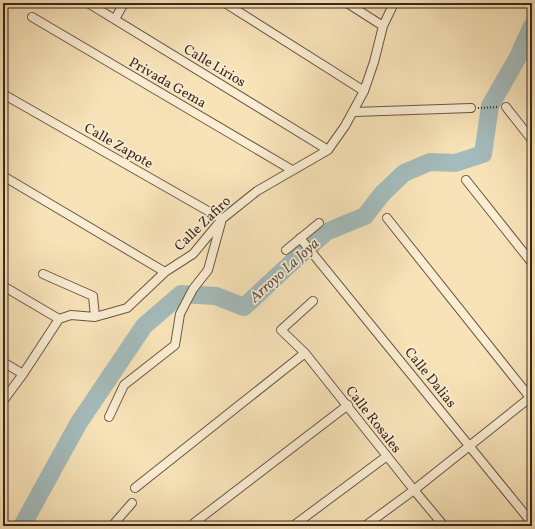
<svg xmlns="http://www.w3.org/2000/svg" width="535" height="529" font-family="Vollkorn,serif">
  <style>
    .lines { fill: none; stroke-linecap: round; stroke-linejoin: round }
    .river { stroke: #a4bbbb; stroke-width: 18 }
    .street-casing { stroke: #6a5642; stroke-width: 10 }
    .path { stroke: #3b271b; stroke-width: 2; stroke-dasharray: 1 2; stroke-linecap: butt }
    .street { stroke: #faedd2; stroke-width: 8 }
    .labels { text-anchor: middle; stroke-width: 3.5; stroke-linejoin: round; paint-order: stroke }
    .street-label { font-size: 14px; fill: #3b271b; stroke: #faedd2 }
    .water-label { font-size: 15px; font-style: italic; fill: #5a534b; stroke: #faedd2 }
  </style>
  <rect width="100%" height="100%" fill="#f8e3b9"/>
  <filter id="stains"><feTurbulence type="fractalNoise" baseFrequency=".005" numOctaves="4"/><feColorMatrix values="0 0 0 0 .2 0 0 0 0 .09 0 0 0 0 .02 0 0 0 .5 -.17"/></filter>
  <radialGradient id="worn" r=".72"><stop offset=".6" stop-color="#630" stop-opacity="0"/><stop offset="1" stop-color="#630" stop-opacity=".3"/></radialGradient>
  <g class="lines">
    <path class="river" d="M22,526L78,424L144,326L181,294L216,296L244,307L290,264L326,232L365,216L382,194L404,173L430,162L455,163L483,154L490,106L518,57L532,26"/>
    <g class="street-casing">
      <path id="street" d="M88,3L328,150
        M225,3L364,91
        M347,3L383,26
        M32,17L292,170
        M115,19L124,3
        M3,94L222,219L208,270L193,289L180,314L175,345L124,385L109,417
        M506,107L532,140
        M354,112L471,108
        M3,176L165,272
        M466,180L532,263
        M387,218L532,400
        M300,238L532,523
        M286,250L319,223
        M43,274L93,296L95,317
        M3,286L59,319
        M313,301L281,330L305,353L414,490L444,526
        M3,362L23,374
        M3,401L23,374L59,319L71,315L95,317L127,308L165,272L193,254L222,219L257,191L328,150L345,126L364,91L374,62L383,26L394,3
        M135,488L305,353
        M194,523L348,405
        M112,526L132,503
        M293,526L387,456
        M365,526L414,490L532,396"/>
    </g>
    <path class="path" d="M478,108L498,107"/>
    <use href="#street" class="street"/>
  </g>
  <g class="labels">
    <g class="street-label">
      <text transform="translate(215 65) rotate(31)" y="5">Calle Lirios</text>
      <text transform="translate(168 82) rotate(30)" y="5">Privada Gema</text>
      <text transform="translate(119 145) rotate(30)" y="5">Calle Zapote</text>
      <text transform="translate(202 223) rotate(-44)" y="5">Calle Zafiro</text>
      <text transform="translate(431 377) rotate(51)" y="5">Calle Dalias</text>
      <text transform="translate(374 419) rotate(52)" y="5">Calle Rosales</text>
    </g>
    <g class="water-label">
      <text transform="translate(284 270) rotate(-42)" y="5">Arroyo La Joya</text>
    </g>
  </g>
  <rect width="535" height="529" fill="none" stroke="#f8e3b9" stroke-width="16"/>
  <rect x="4" y="4" width="527" height="521" fill="none" stroke="#3b271b" stroke-width="2"/>
  <rect x="8" y="8" width="519" height="513" fill="none" stroke="#3b271b"/>
  <rect width="100%" height="100%" filter="url(#stains)"/>
  <rect width="100%" height="100%" fill="url(#worn)"/>
</svg>
